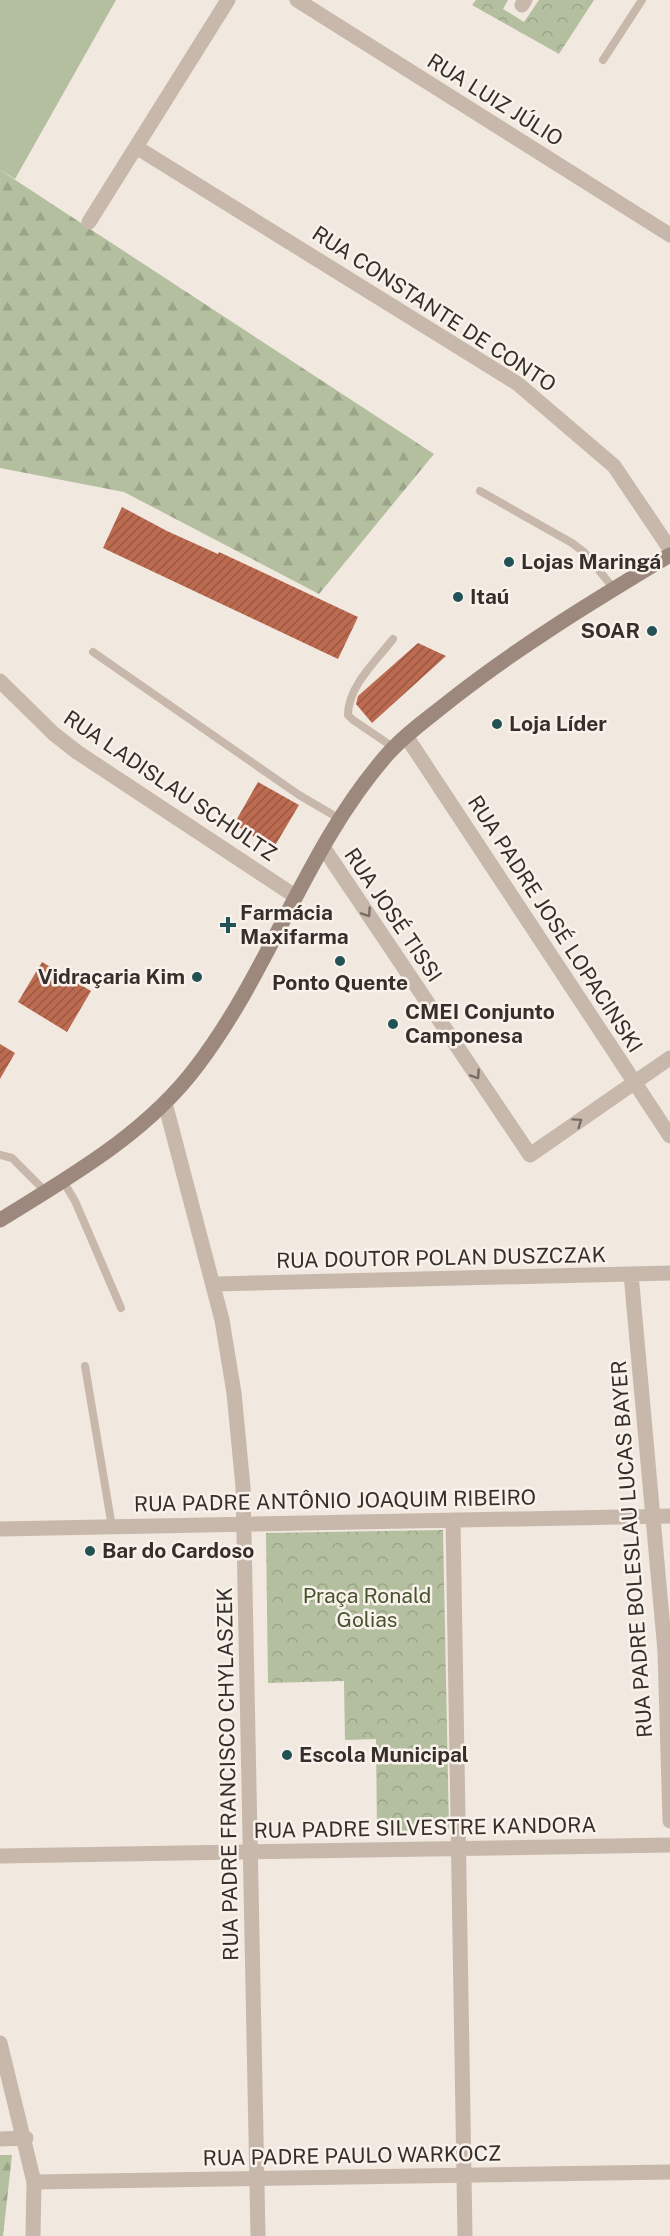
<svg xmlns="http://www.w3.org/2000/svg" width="670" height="2236" font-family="'Public Sans',sans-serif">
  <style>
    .grass { fill: #b4bf9f }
    .forest { fill: url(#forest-firs) }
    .park { fill: url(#park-crowns) }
    .building { fill: url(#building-hatch) }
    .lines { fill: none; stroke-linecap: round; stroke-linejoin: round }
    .service { stroke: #c8b8ab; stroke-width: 8 }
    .minor { stroke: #c8b8ab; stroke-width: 15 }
    .tertiary { stroke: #c8b8ab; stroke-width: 15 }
    .secondary { stroke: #9c887d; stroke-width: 15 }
    .oneway { stroke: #786c64 }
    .poi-dot { fill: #225255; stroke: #f9f2eb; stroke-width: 2 }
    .labels { text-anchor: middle; stroke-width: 5; stroke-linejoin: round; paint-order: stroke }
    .street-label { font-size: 21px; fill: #362e2a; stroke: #f9f2eb }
    .poi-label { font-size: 21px; font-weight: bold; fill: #362e2a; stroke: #f9f2eb; text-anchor: start }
    .park-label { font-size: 21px; fill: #46532f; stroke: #f9f2eb }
  </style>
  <defs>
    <pattern id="forest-firs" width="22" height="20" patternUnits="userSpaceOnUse" patternTransform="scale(1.5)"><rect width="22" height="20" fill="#b4bf9f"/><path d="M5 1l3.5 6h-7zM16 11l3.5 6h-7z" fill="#9ba489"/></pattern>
    <pattern id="park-crowns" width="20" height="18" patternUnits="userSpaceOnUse" patternTransform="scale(1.5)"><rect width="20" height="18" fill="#b4bf9f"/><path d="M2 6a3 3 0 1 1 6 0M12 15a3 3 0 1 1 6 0" fill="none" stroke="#9ba489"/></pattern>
    <pattern id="building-hatch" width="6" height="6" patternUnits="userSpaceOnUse" patternTransform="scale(1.5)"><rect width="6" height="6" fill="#bc6b51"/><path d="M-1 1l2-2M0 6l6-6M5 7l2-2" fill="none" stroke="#9a5843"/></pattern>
  </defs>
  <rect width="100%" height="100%" fill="#f1e8df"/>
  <path class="grass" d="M0,0H116L15,179L0,170Z"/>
  <path class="forest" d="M0,170L434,454L319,594L124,492L0,468Z
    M0,2155H12L3,2236H0Z"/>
  <path class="park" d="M476,0H508L503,9L524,22L539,0H594L559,54L472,5Z
    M443,1530L449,1830L377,1831L376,1739L345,1740L344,1681L268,1683L266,1533Z"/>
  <path class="building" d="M122,507L167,531L218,554L219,552L358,617L338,659L103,548Z
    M418,643L446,656L372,723L356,704L358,696Z
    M258,782L299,805L273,849L234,824Z
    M42,962L91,991L67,1032L18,1002Z
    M0,1044L15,1053L0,1079Z"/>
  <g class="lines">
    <path class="service" d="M603,60L642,0
      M480,491L572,543L585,553L614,589
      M393,639C377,660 348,686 348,715L353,720L393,747
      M93,652L299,795L340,819
      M0,1155L12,1158L46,1192
      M63,1181L75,1201L121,1308
      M85,1366L112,1527"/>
    <path class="minor" d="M297,0L670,235
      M522,5L525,0
      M136,147L518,384L614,466L670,549
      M89,222L228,0
      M0,681L54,734L77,752L295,896
      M406,736L670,1136
      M323,847L530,1155L670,1058
      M165,1103L222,1320L234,1393L243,1487L258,2236
      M631,1274L665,1651L670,1821
      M214,1284L670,1273
      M453,1520L465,2236
      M0,1529L670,1516
      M0,1856L670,1845
      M33,2236L34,2182"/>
    <path class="tertiary" d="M0,2043L34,2182L670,2172
      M0,2139L26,2138"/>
    <path class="secondary" d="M0,1220C71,1176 147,1133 197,1066C271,969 306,848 386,756C405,734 430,717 452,699C521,645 595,600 670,555"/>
  </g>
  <defs><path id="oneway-chevron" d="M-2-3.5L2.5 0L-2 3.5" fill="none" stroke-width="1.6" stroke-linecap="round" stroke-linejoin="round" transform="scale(1.5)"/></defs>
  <g class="oneway">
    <use href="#oneway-chevron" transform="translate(367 913) rotate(56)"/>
    <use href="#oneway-chevron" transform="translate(476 1075) rotate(56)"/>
    <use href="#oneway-chevron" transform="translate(578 1122) rotate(-35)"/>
  </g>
  <g class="poi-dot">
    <circle cx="509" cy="562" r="6"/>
    <circle cx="458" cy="597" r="6"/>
    <circle cx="652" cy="631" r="6"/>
    <circle cx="497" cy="724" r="6"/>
    <path d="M225 916h6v6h6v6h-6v6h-6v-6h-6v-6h6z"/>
    <circle cx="340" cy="961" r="6"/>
    <circle cx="197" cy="977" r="6"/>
    <circle cx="393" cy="1024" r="6"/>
    <circle cx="90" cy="1551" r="6"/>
    <circle cx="287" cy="1755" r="6"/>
  </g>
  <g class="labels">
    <g class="street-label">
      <text transform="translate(495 100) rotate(32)" y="7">RUA LUIZ JÚLIO</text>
      <text transform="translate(434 309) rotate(33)" y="7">RUA CONSTANTE DE CONTO</text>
      <text transform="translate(170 786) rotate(34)" y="7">RUA LADISLAU SCHULTZ</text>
      <text transform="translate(393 915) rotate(56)" y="7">RUA JOSÉ TISSI</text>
      <text transform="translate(555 924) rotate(57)" y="7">RUA PADRE JOSÉ LOPACINSKI</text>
      <text transform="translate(441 1258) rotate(-1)" y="7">RUA DOUTOR POLAN DUSZCZAK</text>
      <text transform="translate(335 1501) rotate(-1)" y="7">RUA PADRE ANTÔNIO JOAQUIM RIBEIRO</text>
      <text transform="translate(632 1549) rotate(-94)" y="7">RUA PADRE BOLESLAU LUCAS BAYER</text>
      <text transform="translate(228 1774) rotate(-91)" y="7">RUA PADRE FRANCISCO CHYLASZEK</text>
      <text transform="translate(425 1828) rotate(-1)" y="7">RUA PADRE SILVESTRE KANDORA</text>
      <text transform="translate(352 2156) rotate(-1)" y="7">RUA PADRE PAULO WARKOCZ</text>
    </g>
    <g class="poi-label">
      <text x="521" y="569">Lojas Maringá</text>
      <text x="470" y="604">Itaú</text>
      <text x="640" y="638" text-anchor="end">SOAR</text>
      <text x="509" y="731">Loja Líder</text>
      <text x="240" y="920">Farmácia<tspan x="240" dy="24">Maxifarma</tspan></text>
      <text x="185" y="984" text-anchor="end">Vidraçaria Kim</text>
      <text x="340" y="990" text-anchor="middle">Ponto Quente</text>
      <text x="405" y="1019">CMEI Conjunto<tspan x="405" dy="24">Camponesa</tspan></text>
      <text x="102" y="1558">Bar do Cardoso</text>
      <text x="299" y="1762">Escola Municipal</text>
    </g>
    <g class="park-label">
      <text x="367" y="1603">Praça Ronald<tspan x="367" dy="24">Golias</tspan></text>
    </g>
  </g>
</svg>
